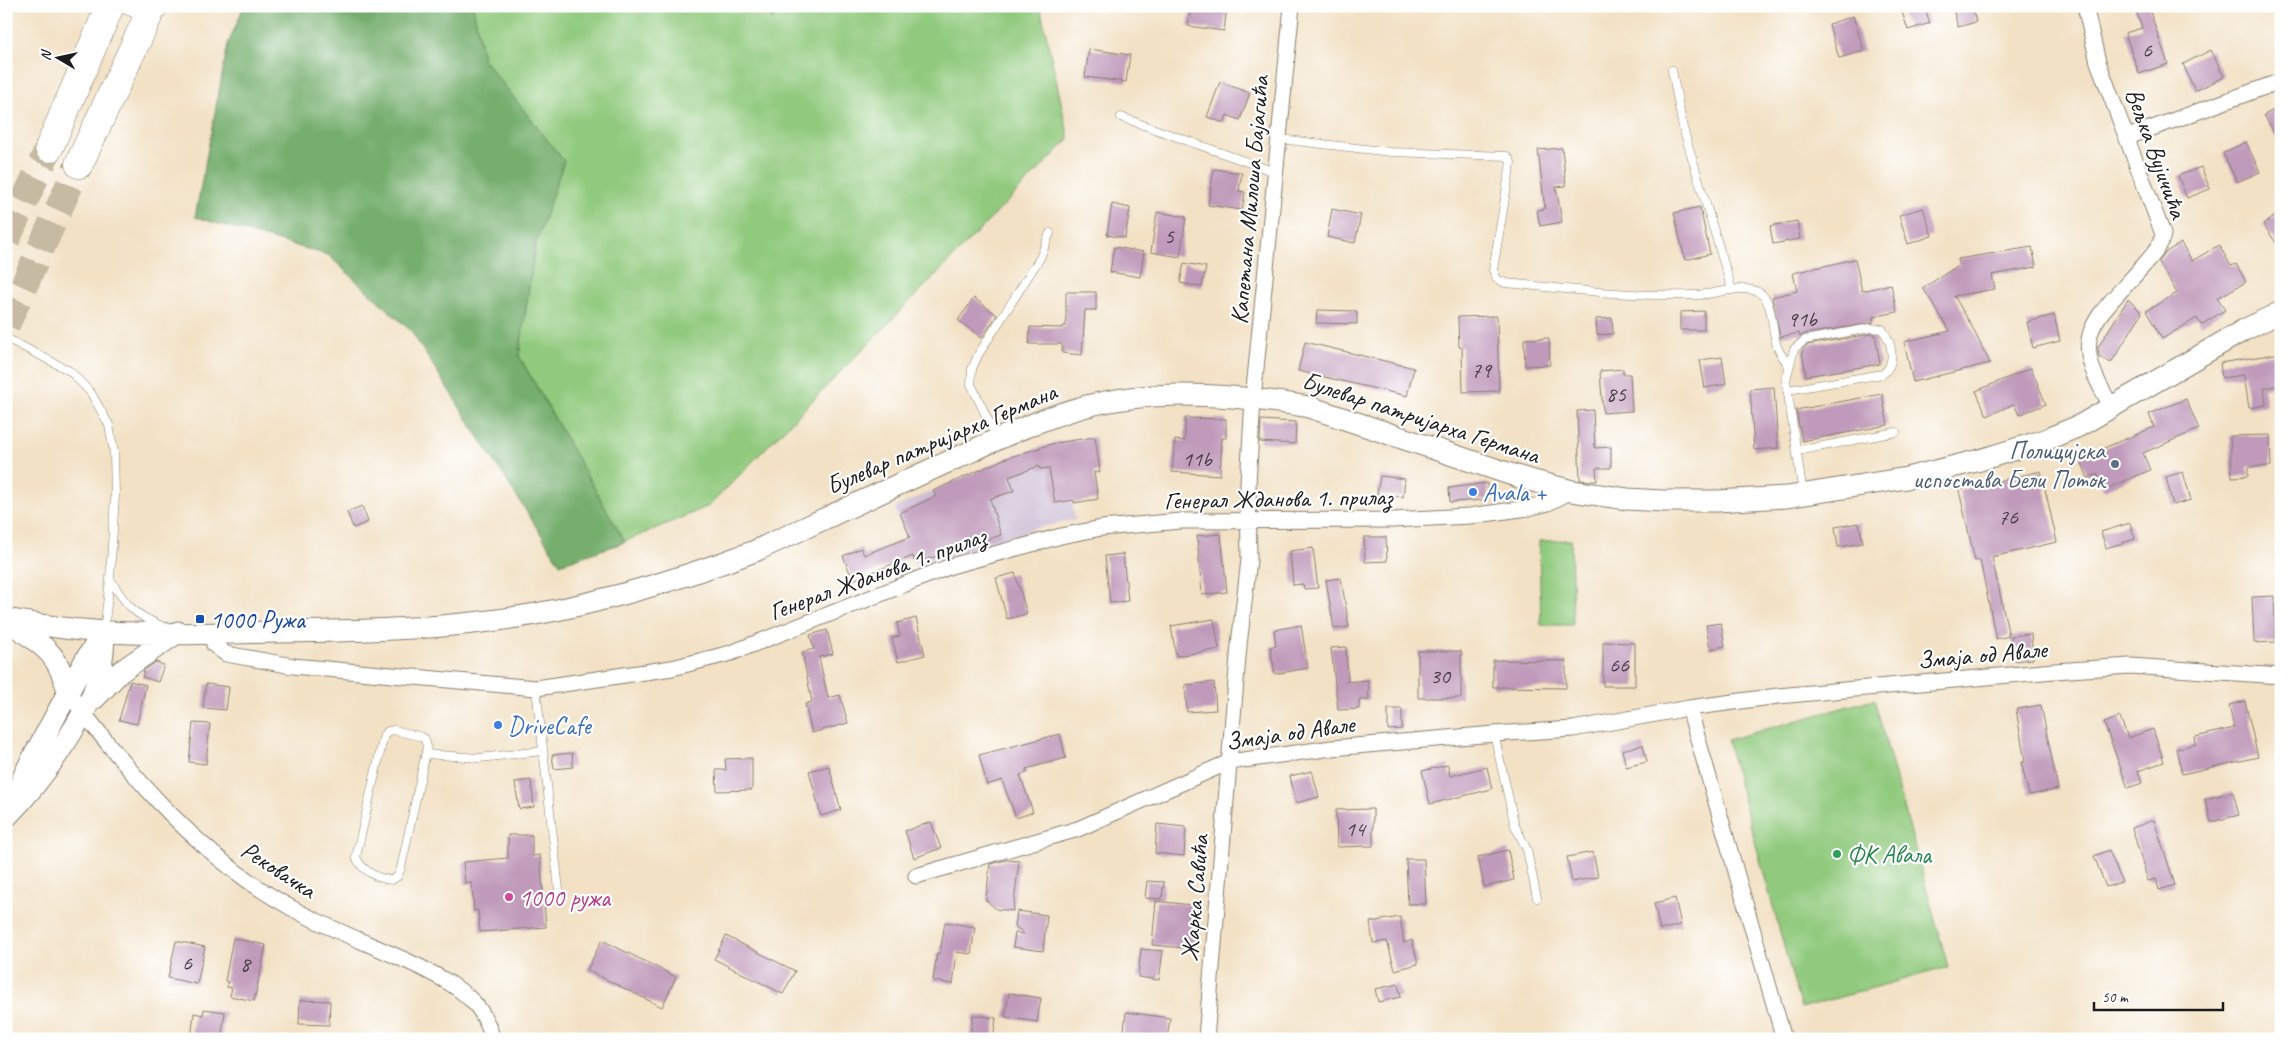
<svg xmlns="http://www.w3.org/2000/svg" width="2287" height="1045" font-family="Caveat,sans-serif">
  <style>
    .industrial { fill: #ccbed4 }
    .green { fill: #91ca7e; stroke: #56734d }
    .forest { fill: #74ae6d; stroke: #486544 }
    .building { fill: #bf9aba }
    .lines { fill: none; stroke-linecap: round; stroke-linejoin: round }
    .motorway-tunnel { stroke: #c7baa2; stroke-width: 28; stroke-dasharray: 28 14; stroke-linecap: butt }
    .service-casing { stroke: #877e70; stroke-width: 9 }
    .minor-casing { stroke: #877e70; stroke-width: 17 }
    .secondary-casing { stroke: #877e70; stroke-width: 23 }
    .motorway-casing { stroke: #877e70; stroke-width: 29 }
    .service { stroke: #fff; stroke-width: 8 }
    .minor { stroke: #fff; stroke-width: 15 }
    .secondary { stroke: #fff; stroke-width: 21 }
    .motorway { stroke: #fff; stroke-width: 28 }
    .service-dot { fill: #5c6f8a; stroke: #fff; stroke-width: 2 }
    .shop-dot { fill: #3f7fe0; stroke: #fff; stroke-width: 2 }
    .transit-dot { fill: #1a4fb4; stroke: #fff; stroke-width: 2 }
    .leisure-dot { fill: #2e9e5b; stroke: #fff; stroke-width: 2 }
    .hotel-dot { fill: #d1479c; stroke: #fff; stroke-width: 2 }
    .labels { text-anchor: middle; stroke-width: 4.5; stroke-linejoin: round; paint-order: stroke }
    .number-label { font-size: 22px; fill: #453c44 }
    .street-label { font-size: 25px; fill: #1c1c1c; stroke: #fff }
    .service-label { font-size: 25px; fill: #4e5e75; stroke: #fff; text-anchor: end }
    .shop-label { font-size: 25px; fill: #366cbe; stroke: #fff; text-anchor: start }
    .transit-label { font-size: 25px; fill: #164399; stroke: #fff; text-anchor: start }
    .leisure-label { font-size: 25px; fill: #27864d; stroke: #fff; text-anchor: start }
    .hotel-label { font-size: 25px; fill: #b23c85; stroke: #fff; text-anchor: start }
  </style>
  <rect width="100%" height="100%" fill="#fff"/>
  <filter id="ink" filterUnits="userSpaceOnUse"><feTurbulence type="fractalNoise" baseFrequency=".02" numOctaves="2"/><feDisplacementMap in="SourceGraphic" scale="10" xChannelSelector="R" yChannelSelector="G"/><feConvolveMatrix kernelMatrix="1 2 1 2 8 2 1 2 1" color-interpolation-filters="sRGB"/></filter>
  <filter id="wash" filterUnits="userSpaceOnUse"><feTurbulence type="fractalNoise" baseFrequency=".0096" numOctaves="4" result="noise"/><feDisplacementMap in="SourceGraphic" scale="20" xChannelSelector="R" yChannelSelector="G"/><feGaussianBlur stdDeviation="1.12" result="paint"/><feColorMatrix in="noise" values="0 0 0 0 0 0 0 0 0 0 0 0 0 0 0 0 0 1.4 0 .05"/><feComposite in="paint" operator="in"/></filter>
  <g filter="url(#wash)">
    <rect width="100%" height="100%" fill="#f2e1c4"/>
    <path class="industrial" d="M1062,440L1075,520L1036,528L916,567L895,508L1008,457Z"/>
    <path class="green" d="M473,6H759L773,20V6H1040L1069,139L709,506L614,546L568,442L519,356L535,246L564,161L483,59Z
      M1571,540L1573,625H1541L1539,541Z
      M1874,699L1948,967L1801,1008L1727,740Z"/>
    <path class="forest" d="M244,6H473L483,59L564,161L535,246L519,356L625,542L560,564L411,331L328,255L195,217L228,44Z
      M759,6H773V20Z"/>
    <g id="blocks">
      <path class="building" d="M1191,6H1227L1224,31L1188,26Z
        M1900,6H1924L1930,23L1908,30Z
        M1952,6H1972L1976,22L1958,27Z
        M2134,6H2148L2168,64L2139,74L2125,33L2142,28Z
        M1853,16L1864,51L1839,58L1829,24Z
        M1089,49L1130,55L1126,82L1085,77Z
        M2211,50L2224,77L2195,91L2183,64Z
        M1220,82L1250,93L1240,120L1227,115L1224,123L1207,117Z
        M2281,106V146L2264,115Z
        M2246,142L2260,172L2237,182L2223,153Z
        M1562,148L1566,186L1556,187L1562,222L1540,226L1537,210L1545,209L1538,150Z
        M2201,167L2210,189L2187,198L2178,176Z
        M1214,169L1242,173L1239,191L1245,192L1242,210L1208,205Z
        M1112,204L1130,208L1125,238L1107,235Z
        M1700,207L1710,254L1685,260L1674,213Z
        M1923,208L1932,236L1908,244L1899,215Z
        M1332,209L1361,215L1355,243L1327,237Z
        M1157,212L1186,217L1180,257L1151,252Z
        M2281,212V250L2263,224Z
        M1797,221L1800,239L1773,244L1770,226Z
        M2181,243L2192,261L2219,245L2231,266L2236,264L2246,282L2217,298L2225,310L2201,325L2197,318L2162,339L2146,311L2177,293L2159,262L2166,252Z
        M1114,247L1144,252L1140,277L1110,272Z
        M2032,247L2036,267L1992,275L1995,289L1954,296L1970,323L1990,363L1913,382L1904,342L1950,331L1923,288L1959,265L1958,259Z
        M1855,259L1862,291L1891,284L1897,312L1873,317V323L1804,334L1800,337L1799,333L1780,337L1772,297L1797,291L1793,273Z
        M1184,263L1206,267L1202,287L1180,283Z
        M1066,292H1096V310H1085L1082,355L1062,353V344H1029L1030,327L1063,328V326H1066Z
        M974,298L997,315L982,338L958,320Z
        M2128,299L2142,313L2111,363L2099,356L2098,347Z
        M1317,310L1357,311V324L1316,323Z
        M1704,311V330H1680V312Z
        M2054,315L2060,341L2033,348L2027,322Z
        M1497,316L1499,391L1463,392L1462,347H1459L1458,317Z
        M1612,318L1613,334L1597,335L1596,319Z
        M1870,334H1875L1880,364L1806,376L1802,350L1807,345Z
        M1549,338L1550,365L1525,366L1524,339Z
        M1305,342L1414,368L1407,396L1298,371Z
        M2281,353V385L2264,388L2266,405L2249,408L2244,375L2222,378L2220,363Z
        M1722,357L1726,384L1705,388L1700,360Z
        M2031,368L2046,404L2019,415L2014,404L1987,416L1976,391Z
        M1623,369V374H1630L1632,411L1603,413L1600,371Z
        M1774,387L1778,448L1754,450L1750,389Z
        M1882,394L1888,425L1802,441L1796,410Z
        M2186,399L2199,429L2143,453L2150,470L2104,490L2097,474L2088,478L2080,458L2154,427L2149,414Z
        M1593,410L1595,448L1611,447V468H1596L1597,481H1592L1580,480L1577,411Z
        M1185,418L1226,419V438H1222L1220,475L1172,472L1175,440L1185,441Z
        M1261,420L1296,422L1295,444L1260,442Z
        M2270,435L2271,466L2248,467V476L2232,477L2230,436Z
        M1095,437L1100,472H1094L1098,499L1074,503V500L1055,503L1049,468L1040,469L1039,466L1009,477L1014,491L990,499L1001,535L919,562L918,560L914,561L913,556L853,580L843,556L861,548L864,555L910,537L900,513L936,496L933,491L1004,459L1055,443Z
        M2041,471L2057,542L1992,557L2009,636L1996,639L1980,560L1975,561L1959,490Z
        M2183,472L2191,500L2173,505L2166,477Z
        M1380,476L1405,479L1403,497L1377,494Z
        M1487,483L1488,500L1450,502L1449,488Z
        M362,506L368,522L353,528L347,512Z
        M1859,523L1863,543L1838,547L1835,527Z
        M2130,523L2135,539L2106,548L2101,532Z
        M1221,534L1227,592L1202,595L1197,536Z
        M1364,537H1386L1387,561L1365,562Z
        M1313,548L1318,588L1304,589L1303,584L1293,585L1290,551Z
        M1123,554L1128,601L1110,603L1105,556Z
        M1015,573L1027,614L1007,619L996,578Z
        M1341,578L1349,627L1334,629L1326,580Z
        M2274,596L2276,642L2254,643L2252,597Z
        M916,618L925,655L898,662L892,638L900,636L897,623Z
        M1214,619L1219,649L1176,656L1171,626Z
        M1721,623L1725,646L1710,649L1706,625Z
        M1301,625L1308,668L1275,674L1270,647L1276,646L1274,630Z
        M827,630L833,654L819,657L828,698L840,695L848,723L812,733L805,704L812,702L802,652L814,649L810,635Z
        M2031,634L2033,659L2013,661L2011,636Z
        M1603,642L1635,643V686H1603Z
        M1346,647L1348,681L1344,682L1368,680L1369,700H1359V709L1338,710L1331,648Z
        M1418,651H1461V698H1418Z
        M1493,660L1566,661V688L1493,687Z
        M156,662L164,665L158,682L142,677L144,670Z
        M130,681L146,685L137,724L119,720Z
        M1214,682L1216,710L1187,712L1185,685Z
        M206,684L229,687L226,710L203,708Z
        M2245,701L2258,757L2182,774L2176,749L2196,744L2195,737L2234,728L2229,705Z
        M2041,705L2058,789L2029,795L2021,762H2025L2016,709Z
        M1388,709H1402V729L1388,730Z
        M2120,717L2128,738L2153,729L2164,762L2138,771L2142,783L2128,788L2104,723Z
        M193,723L210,724L206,764L189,762Z
        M1060,734L1066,758L1026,769L1027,773L1020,775L1033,812L1016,818L1002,780L987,785L979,755Z
        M1643,745L1647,762L1626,767L1622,750Z
        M572,753L573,767L554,769L552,755Z
        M752,758V790L717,791L716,770H726L725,759Z
        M1448,765L1450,776L1487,767L1492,789L1430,804L1422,771Z
        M829,766L841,810L821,816L809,771Z
        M1312,771L1319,797L1296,803L1290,776Z
        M531,780L534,807L519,809L515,782Z
        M2233,792L2239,815L2211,822L2205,799Z
        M1373,809V846L1337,847L1336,810Z
        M2154,820L2175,885L2159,890L2156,879L2148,881L2132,828Z
        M931,822L941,848L914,858L905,831Z
        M1157,824L1186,827L1184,856L1155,853Z
        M508,835H532V856L540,855L546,927L480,932L478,910L474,911L472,883L465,884L463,862L508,858Z
        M1508,850L1514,880L1484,887L1478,857Z
        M2109,850L2122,882L2106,887L2094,856Z
        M1593,852L1598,877L1572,882L1567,857Z
        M1406,859H1424L1426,904H1408Z
        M1006,860L1019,861L1013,911L996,909L986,900L990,864Z
        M1147,881L1164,882L1162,899L1145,898Z
        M1675,898L1681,925L1660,930L1654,903Z
        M1156,901L1200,906L1195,949L1152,945Z
        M1017,911L1047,915L1043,951L1013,947L1015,933L1024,934L1015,926Z
        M1400,917L1404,943L1412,940L1418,964L1395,970L1387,941L1373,943L1370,922Z
        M945,922L975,927L971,954L957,952L953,984L933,981L937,953H940Z
        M726,936L795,971L783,994L714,959Z
        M233,938L266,945L254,1001L230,996L232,988L227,987L228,982L225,981Z
        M602,940L676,977L662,1007L587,970Z
        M176,941L205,947L197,984L168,978Z
        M1141,949L1163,951L1159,980L1138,977Z
        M1398,984L1401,997L1378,1002L1375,989Z
        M1009,993L1041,998L1037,1022L1005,1017Z
        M300,1000L330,1001L329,1025L299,1024Z
        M204,1009L225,1012L221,1039H191L194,1013L203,1015Z
        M1126,1012L1170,1018L1167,1039H1123Z
        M973,1015L996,1018L993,1039H970Z"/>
    </g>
  </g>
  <g filter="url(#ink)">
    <use href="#blocks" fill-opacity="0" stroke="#877e70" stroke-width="1"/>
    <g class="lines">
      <path class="motorway-tunnel" d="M6,240L49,148
        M6,325L79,164"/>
      <g class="service-casing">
        <path id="service" d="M116,6L143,17
          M1672,70L1683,128L1732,290
          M1121,117L1275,172
          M1279,139L1391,152L1507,156L1511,162L1493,270L1497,279L1505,283C1568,289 1632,297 1696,295C1714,295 1744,283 1760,293C1773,301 1772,329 1776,343C1778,352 1784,359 1789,366
          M6,338L70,371L91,393L109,425L114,453L115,495L110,579L104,630
          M1788,390L1883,374C1897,363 1892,342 1882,329L1870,328L1805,340L1794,349L1786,380L1803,494
          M996,437L971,384L972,369L978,355L1040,258L1050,233
          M1797,451L1896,432
          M110,579C126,605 134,615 162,626
          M536,688L559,890
          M394,730L422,737L425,739L427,747L401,868L398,876L392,880C378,879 362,871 356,857L384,735L388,731Z
          M1494,734L1515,826L1527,850L1537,898
          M426,754L479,758L542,751"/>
      </g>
      <g class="minor-casing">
        <path id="minor" d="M2085,6L2098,62L2163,234C2161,247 2151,257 2143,266C2093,323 2066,333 2112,407
          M2128,137L2281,81
          M212,633L214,645L226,654L293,666L536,688L672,668L731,653L951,566L1061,536L1102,528L1181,521L1393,520L1470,516L1528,508L1548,503L1572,491
          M69,694C132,777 204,862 297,911C347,938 403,955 451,984C475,1000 484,1011 493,1039
          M1689,708L1784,1039
          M916,876L1078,829L1229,762L1332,748L1494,734L1573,729L1689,708L1778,696L2054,671L2130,666L2281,676
          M1206,1039L1239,645L1249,560L1248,484L1253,399L1292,6"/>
      </g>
      <g class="secondary-casing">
        <path id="secondary" d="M6,619C31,623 56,628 82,630C144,636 213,633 276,632C348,631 419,630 490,621C580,610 670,583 755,551C824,519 892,487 961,456C1002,437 1044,417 1087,406C1156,388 1240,395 1309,407L1522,478L1572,491L1627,499L1662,501H1717L1787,497L1907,478L1980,460L2045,440L2079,426L2244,330L2281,312
          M11,623C45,647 57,651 69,694
          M95,698L120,672L178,632
          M11,806L27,769L86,659L104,632
          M7,816C29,794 46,772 63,746C89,706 104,682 104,632"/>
      </g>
      <g class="motorway-casing">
        <path id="motorway" d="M49,148L110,6
          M79,164L153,6"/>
      </g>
      <use href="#service" class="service"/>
      <use href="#minor" class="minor"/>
      <use href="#secondary" class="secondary"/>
      <use href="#motorway" class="motorway"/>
    </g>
  </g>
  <circle class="service-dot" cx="2115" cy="464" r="5"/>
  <g class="shop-dot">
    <circle cx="1473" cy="492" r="5"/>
    <circle cx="498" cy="725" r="5"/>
  </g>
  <rect class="transit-dot" x="195" y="614" width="10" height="10" rx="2.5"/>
  <circle class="leisure-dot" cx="1837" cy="854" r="5"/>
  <circle class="hotel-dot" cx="509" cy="897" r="5"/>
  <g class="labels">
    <g class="number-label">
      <text x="2147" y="57">6</text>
      <text x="1169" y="243">5</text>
      <text x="1802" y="326">91b</text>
      <text x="1481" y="377">79</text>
      <text x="1616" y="401">85</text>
      <text x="1197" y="466">11b</text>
      <text x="2008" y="524">76</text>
      <text x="1619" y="672">66</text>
      <text x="1440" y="683">30</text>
      <text x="1355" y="836">14</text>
      <text x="187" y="970">6</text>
      <text x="245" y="971">8</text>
    </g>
    <g class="street-label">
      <text transform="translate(2157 153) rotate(70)" y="9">Вељка Вујичића</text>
      <text transform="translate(1249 200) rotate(-85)" y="9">Капетана Милоша Бајагића</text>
      <text transform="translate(1421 417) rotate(18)" y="9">Булевар патријарха Германа</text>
      <text transform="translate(941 438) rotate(-23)" y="9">Булевар патријарха Германа</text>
      <text transform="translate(1278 498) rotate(-1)" y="9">Генерал Жданова 1. прилаз</text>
      <text transform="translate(877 573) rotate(-20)" y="9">Генерал Жданова 1. прилаз</text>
      <text transform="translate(1982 654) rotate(-5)" y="9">Змаја од Авале</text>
      <text transform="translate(1290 732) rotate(-8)" y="9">Змаја од Авале</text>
      <text transform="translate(279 869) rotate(33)" y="9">Рековачка</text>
      <text transform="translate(1194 898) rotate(-85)" y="9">Жарка Савића</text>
    </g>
    <g class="service-label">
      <text x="2105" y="459">Полицијска<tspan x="2105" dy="29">испостава Бели Поток</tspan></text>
    </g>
    <g class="shop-label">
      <text x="1483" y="501">Avala +</text>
      <text x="508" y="734">DriveCafe</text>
    </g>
    <g class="transit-label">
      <text x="210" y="628">1000 Ружа</text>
    </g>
    <g class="leisure-label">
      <text x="1847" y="863">ФК Авала</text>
    </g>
    <g class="hotel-label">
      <text x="519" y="906">1000 ружа</text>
    </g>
  </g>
  <rect width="2287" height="1045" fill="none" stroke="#fff" stroke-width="25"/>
  <g transform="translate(58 58) rotate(279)" stroke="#ffffff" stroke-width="4" paint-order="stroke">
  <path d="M0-4L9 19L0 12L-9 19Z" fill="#1c1c1c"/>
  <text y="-8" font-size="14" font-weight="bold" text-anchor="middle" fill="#1c1c1c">N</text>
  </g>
  <path d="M2094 1002v8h129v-8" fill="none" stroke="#1c1c1c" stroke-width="2.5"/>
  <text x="2102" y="1002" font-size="15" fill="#1c1c1c" stroke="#ffffff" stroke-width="4" paint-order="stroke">50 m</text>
</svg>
